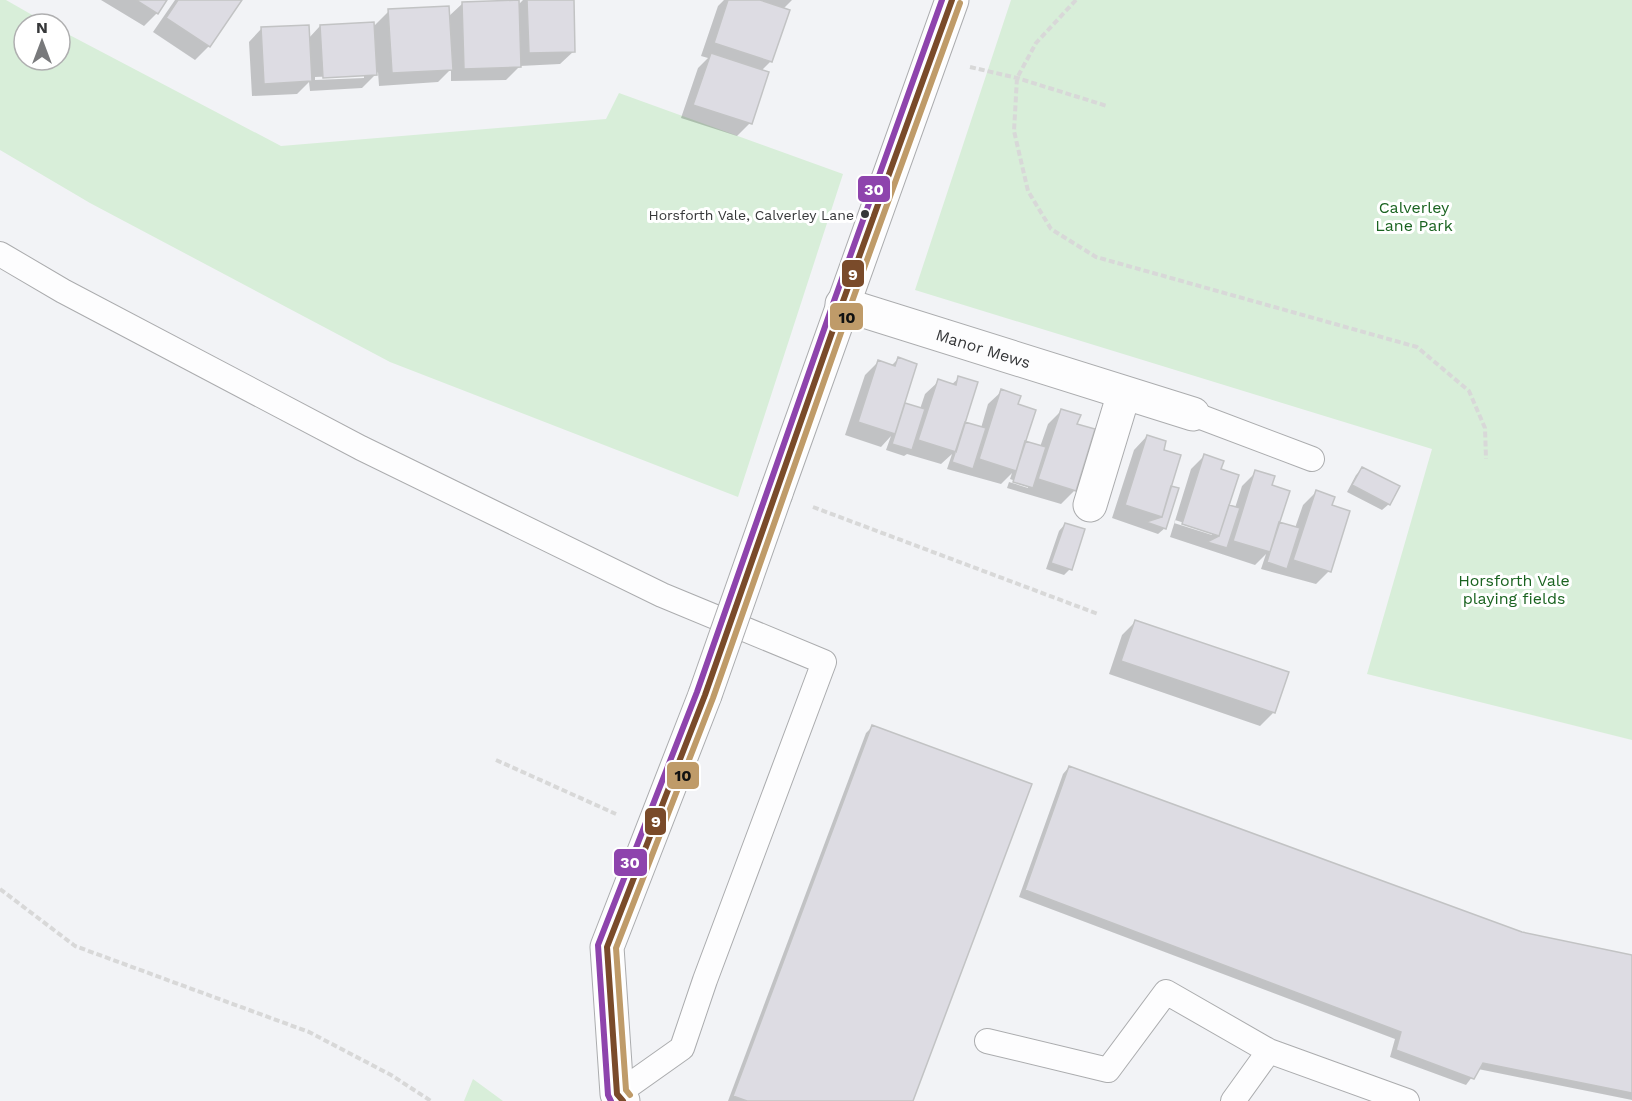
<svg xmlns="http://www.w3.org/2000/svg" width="1632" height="1101" font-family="'Work Sans',sans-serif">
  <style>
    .green { fill: #d8eed9 }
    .shadow { fill: #0003; fill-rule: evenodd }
    .building { fill: #dddce3; stroke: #c2c3c4; stroke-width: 1.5 }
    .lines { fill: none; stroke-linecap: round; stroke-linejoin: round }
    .lane-casing { stroke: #abacae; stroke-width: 26 }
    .street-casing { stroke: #abacae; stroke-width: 35 }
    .path { stroke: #d8d8d8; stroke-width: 4; stroke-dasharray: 6 3; stroke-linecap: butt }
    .lane { stroke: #fdfdfe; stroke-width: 24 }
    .street { stroke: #fdfdfe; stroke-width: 33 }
    .street-bridge-casing { stroke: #abacae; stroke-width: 35; stroke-linecap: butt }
    .street-bridge { stroke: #fdfdfe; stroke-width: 33 }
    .bus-1-casing { stroke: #fff; stroke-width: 10 }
    .bus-2-casing { stroke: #fff; stroke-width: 10 }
    .bus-3-casing { stroke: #fff; stroke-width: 10 }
    .bus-1 { stroke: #7a4b2a; stroke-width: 6 }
    .bus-2 { stroke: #bf9b69; stroke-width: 6 }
    .bus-3 { stroke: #8e44ad; stroke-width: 6 }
    .bus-dot { fill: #363739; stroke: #fff; stroke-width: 2 }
    .labels { text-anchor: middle; stroke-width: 6; stroke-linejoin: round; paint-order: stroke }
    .bus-label { font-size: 14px; fill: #363739; stroke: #fff; text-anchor: end }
    .park-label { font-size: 16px; fill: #1a6320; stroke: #fff }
    .street-label { font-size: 16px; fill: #363739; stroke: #fff }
    .line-badge { stroke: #fff; stroke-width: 2 }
    .badge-label { font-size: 16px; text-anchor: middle; font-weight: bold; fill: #fff }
    .pale-badge-label { font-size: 16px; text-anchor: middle; font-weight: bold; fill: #111 }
  </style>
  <rect width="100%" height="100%" fill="#f2f3f6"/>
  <path class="green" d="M0,0H6L48,24H24V60H60V30L281,146L606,119L619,93L843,174L738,497L390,362L90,203L0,150Z
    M1011,0H1632V740L1367,674L1432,449L915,290Z
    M473,1079L503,1101H464Z"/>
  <path class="shadow" d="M101,0H165L157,13L144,26Z
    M175,0H240L209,46L195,60L153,32Z
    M523,0H572L574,51L560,64L520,66L506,80L451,81V69L438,82L379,86L378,72L362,88L310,91L309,82L297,94L252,96L249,42L262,28L308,39L320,26L373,27L389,11L448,17L463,3L518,5ZM364,75V78L315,80V77Z
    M724,0H792L783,9L771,61L761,71L750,123L737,136L681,118L698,68L708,58L701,56L718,6Z
    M898,359L902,409L905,405L920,409L925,394L939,381L951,385L959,378L962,428H981L988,404L1002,391L1016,405L1024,442L1040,447L1048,424L1061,411L1076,425L1093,430L1074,491L1061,504L1007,488L1009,482L1028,488V485L1010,479L1012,473L1001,484L947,469L952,454L941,464L907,454L904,456L886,450L891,436L881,447L845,435L865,375L878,362L891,366Z
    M1147,436L1162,451L1168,492L1165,528L1158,534L1112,518L1134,450Z
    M1204,456L1219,470L1227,507L1235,508L1242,486L1256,472L1270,486L1278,523L1295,528L1303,505L1316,492L1330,506L1329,571L1316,584L1261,569L1266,554L1255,565L1170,537L1191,469ZM1175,520L1212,532V535L1174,523Z
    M1362,469L1389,504L1382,510L1347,492L1356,475Z
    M1065,524L1070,569L1064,575L1046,569L1059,531Z
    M1136,621L1287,673L1273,713L1260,726L1109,674L1122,635Z
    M873,726L912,1101H728L866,733Z
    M1069,767L1522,933L1632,956V1100L1478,1069L1466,1085L1390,1057L1395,1039L1019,897L1063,774Z"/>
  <path class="building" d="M136,0H167L158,14Z
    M178,0H242L210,47L166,18Z
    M519,0L521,67L464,69L462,2Z
    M527,0H574L575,52L529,53Z
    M728,0H760L790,10L772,62L714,43Z
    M449,6L453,70L392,73L388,9Z
    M374,22L377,75L323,78L320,25Z
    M309,25L312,81L264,84L261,27Z
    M711,53L769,72L752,124L693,105Z
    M898,357L917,364L895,434L858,422L878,360L895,366Z
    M958,376L978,382L956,452L918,440L938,379L956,385Z
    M1001,389L1021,396L1018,404L1036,410L1016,471L979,459Z
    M905,403L925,409L912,450L892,444Z
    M1061,409L1081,415L1077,424L1095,429L1076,491L1038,479Z
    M965,422L986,428L973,469L952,462Z
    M1147,435L1166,441L1164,450L1181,455L1162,517L1125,505Z
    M1025,441L1046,447L1033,488L1013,482Z
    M1204,454L1224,461L1221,469L1239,475L1219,536L1182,524Z
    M1362,467L1400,486L1390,505L1352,485Z
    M1255,470L1275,476L1272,485L1290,491L1270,552L1233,541Z
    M1171,486L1179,488L1166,529L1146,522L1162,517Z
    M1316,490L1335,497L1332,505L1350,511L1331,572L1293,560Z
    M1229,505L1240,508L1227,548L1207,542L1219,536Z
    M1279,522L1300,528L1287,569L1267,562Z
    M1065,523L1085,529L1072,570L1051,563Z
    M1135,620L1289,672L1275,713L1121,661Z
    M872,725L1032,784L913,1101H747L733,1096Z
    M1069,766L1522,932L1632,955V1093L1483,1063L1474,1079L1396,1050L1401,1032L1025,890Z"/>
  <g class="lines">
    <g class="lane-casing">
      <path id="lane" d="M0,254L63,291L361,448L662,595L824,662L705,980L682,1048L617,1094
        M1193,414L1312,459
        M987,1041L1108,1070L1166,992L1269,1051
        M1233,1101L1269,1051L1407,1101"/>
    </g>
    <g class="street-casing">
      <g id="street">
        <path id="s1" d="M842,304L1193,414"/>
        <path d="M776,493L952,0"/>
        <path d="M1090,505L1124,393"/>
        <path d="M623,1101L617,1094L607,947L705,695"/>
      </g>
    </g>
    <path class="path" d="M1076,0L1036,43L1017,78L1014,131L1028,191L1051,229L1096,257L1417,347L1469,391L1485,428L1486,459
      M970,67L1017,78L1107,106
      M813,507L1098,614
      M496,760L616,814
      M0,889L75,946L309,1032L391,1075L431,1101"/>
    <use href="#lane" class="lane"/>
    <use href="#street" class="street"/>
    <g class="street-bridge-casing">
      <path id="street-bridge" d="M705,695L776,493"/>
    </g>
    <use href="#street-bridge" class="street-bridge"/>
    <g class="bus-1-casing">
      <path id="bus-1" d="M623,1101L617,1094L607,947L705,695L842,304L952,0"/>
    </g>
    <g class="bus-2-casing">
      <path id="bus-2" d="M630,1095L626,1090L616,948L713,698L850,307L960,3"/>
    </g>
    <g class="bus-3-casing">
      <path id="bus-3" d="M611,1101L608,1095L598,945L697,692L834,301L942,0"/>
    </g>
    <use href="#bus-1" class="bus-1"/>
    <use href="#bus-2" class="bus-2"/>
    <use href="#bus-3" class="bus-3"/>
  </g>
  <circle class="bus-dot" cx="865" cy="214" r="5"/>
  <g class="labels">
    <g class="bus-label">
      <text x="854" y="220">Horsforth Vale, Calverley Lane</text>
    </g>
    <g class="park-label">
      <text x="1414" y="213">Calverley<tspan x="1414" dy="18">Lane Park</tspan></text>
      <text x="1514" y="586">Horsforth Vale<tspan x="1514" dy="18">playing fields</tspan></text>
    </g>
    <g class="street-label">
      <text dy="6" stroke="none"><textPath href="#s1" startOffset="148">Manor Mews</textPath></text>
    </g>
  </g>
  <g class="line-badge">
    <rect x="857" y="175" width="34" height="28" rx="6" fill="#8e44ad"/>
    <rect x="841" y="259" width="24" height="29" rx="6" fill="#7a4b2a"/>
    <rect x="829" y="302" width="35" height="29" rx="6" fill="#bf9b69"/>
    <rect x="666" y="761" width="34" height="29" rx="6" fill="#bf9b69"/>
    <rect x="644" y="807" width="23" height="29" rx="6" fill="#7a4b2a"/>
    <rect x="613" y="848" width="35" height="29" rx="6" fill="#8e44ad"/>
  </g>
  <g class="badge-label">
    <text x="874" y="195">30</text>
    <text x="853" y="280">9</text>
    <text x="656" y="827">9</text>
    <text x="630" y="868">30</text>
  </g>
  <g class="pale-badge-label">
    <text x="847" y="323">10</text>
    <text x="683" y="781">10</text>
  </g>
  <g transform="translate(42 42)"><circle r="28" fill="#ffffff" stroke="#afafb0" stroke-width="1.5"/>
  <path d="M0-4.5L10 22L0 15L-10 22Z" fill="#78797b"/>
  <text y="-9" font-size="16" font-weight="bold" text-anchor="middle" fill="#363739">N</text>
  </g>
</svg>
